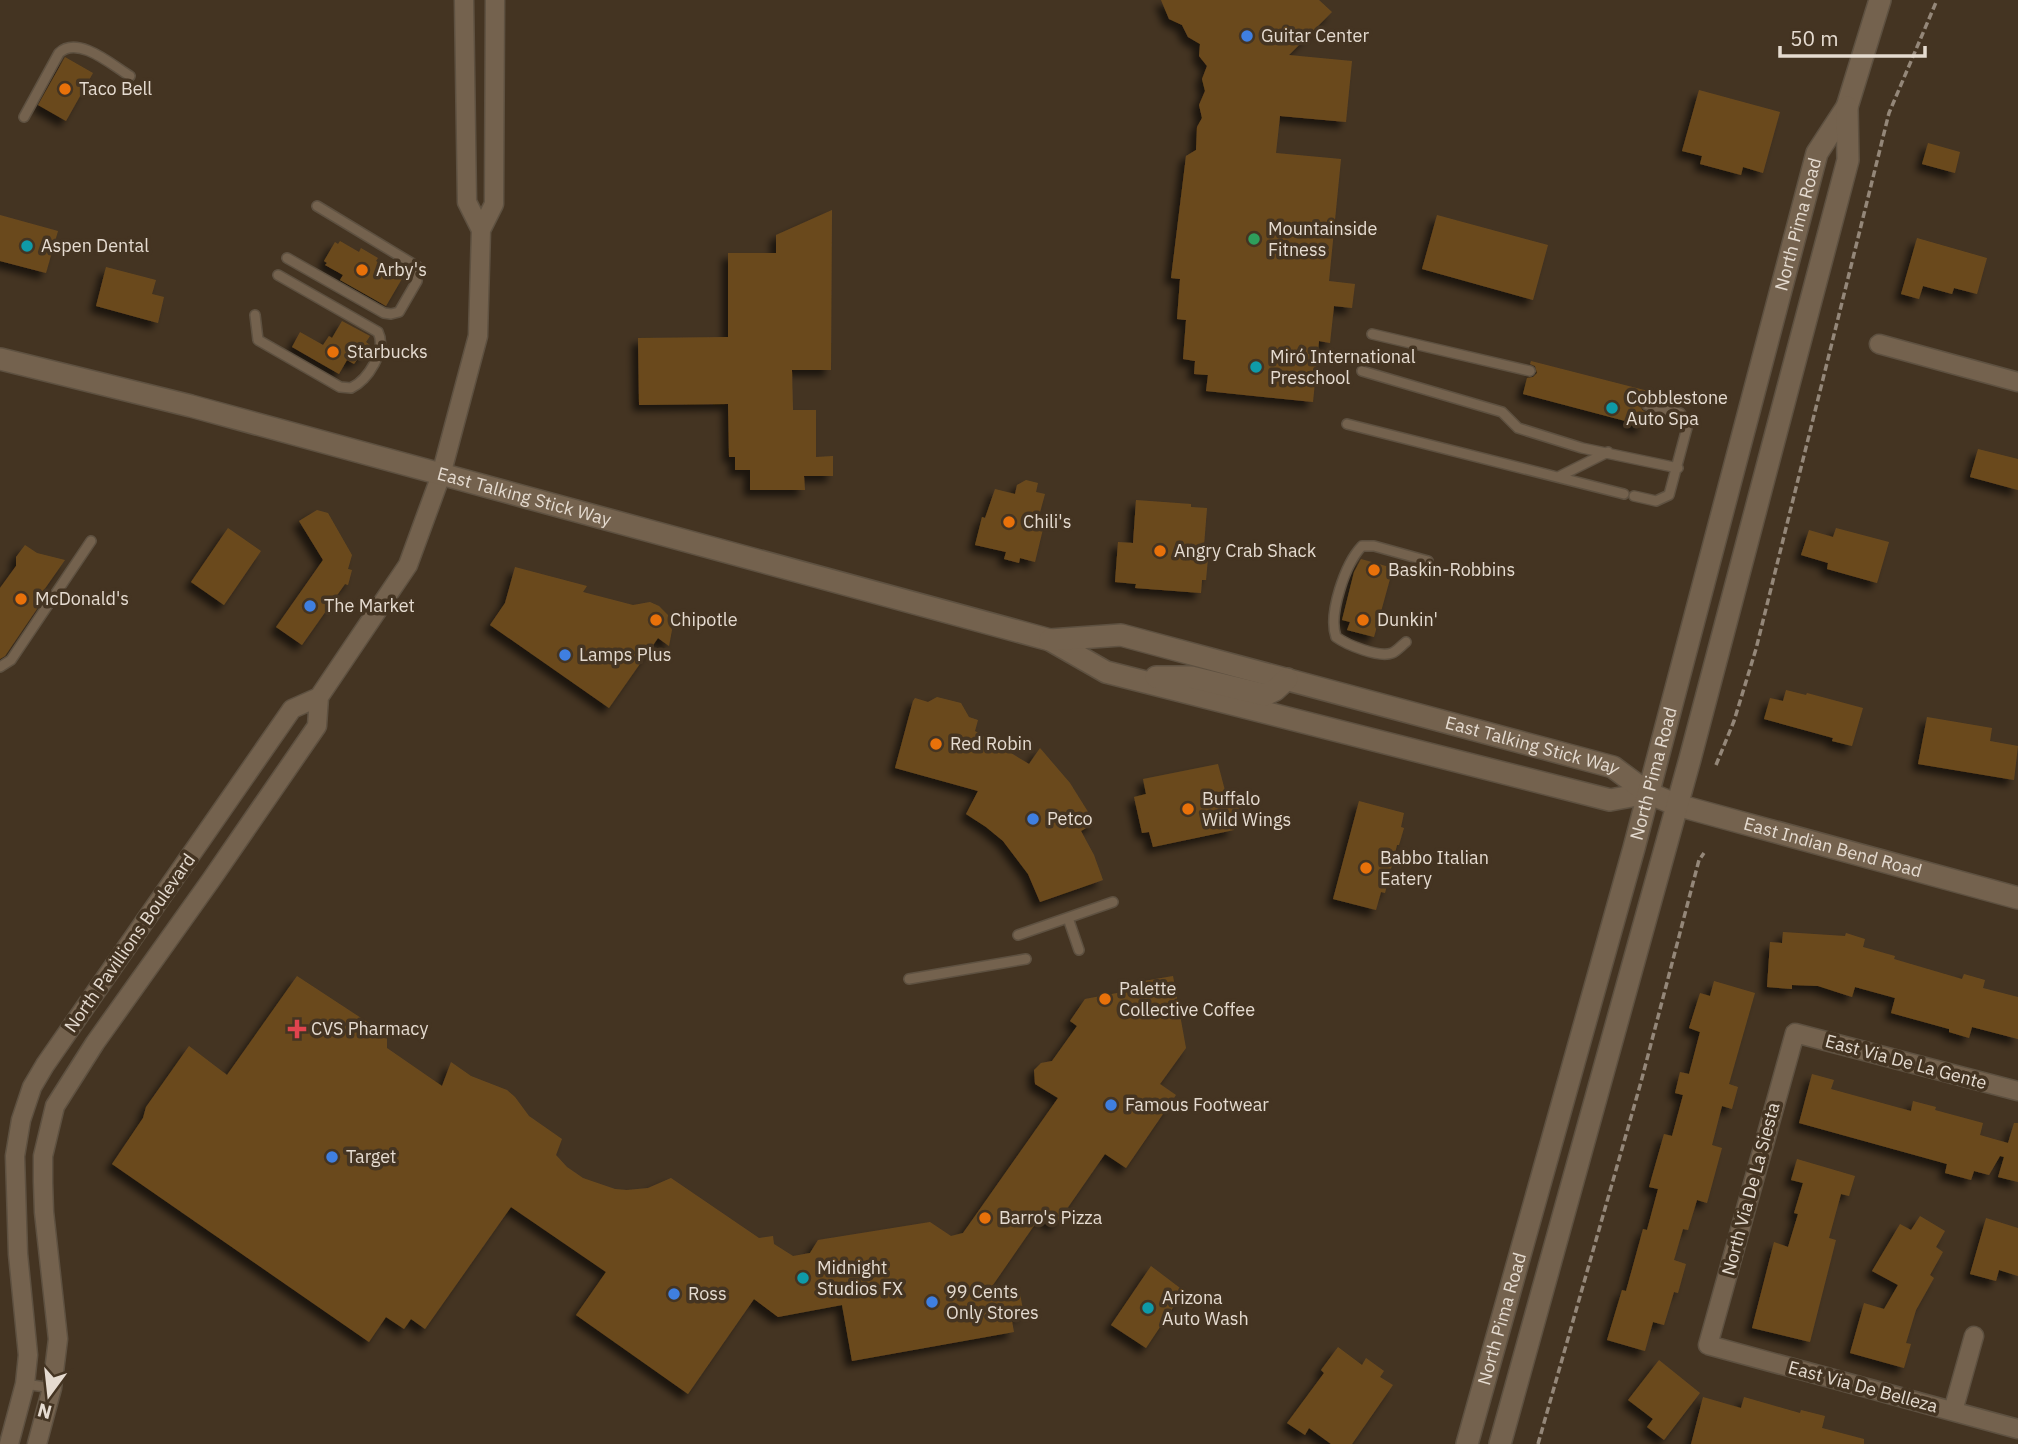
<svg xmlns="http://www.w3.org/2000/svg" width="2018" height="1444" font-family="'IBM Plex Sans',sans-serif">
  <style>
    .building { fill: #6b4a1e; filter: url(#shadow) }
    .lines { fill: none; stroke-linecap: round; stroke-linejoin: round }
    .service-casing { stroke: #5e5141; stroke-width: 12 }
    .minor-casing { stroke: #5e5141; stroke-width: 21 }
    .secondary-casing { stroke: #5e5141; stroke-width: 24 }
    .path { stroke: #948779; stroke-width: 3.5; stroke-dasharray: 7 3.5; stroke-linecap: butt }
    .service { stroke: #74624e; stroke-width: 9 }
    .minor { stroke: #74624e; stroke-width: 18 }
    .secondary { stroke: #74624e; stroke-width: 21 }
    .shop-dot { fill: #3f7fe0; stroke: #443422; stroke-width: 2.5 }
    .food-dot { fill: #e8710a; stroke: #443422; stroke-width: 2.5 }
    .leisure-dot { fill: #2e9e5b; stroke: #443422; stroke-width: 2.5 }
    .culture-dot { fill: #0f9aa8; stroke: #443422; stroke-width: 2.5 }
    .health-dot { fill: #e0444e; stroke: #443422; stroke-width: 2.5 }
    .labels { text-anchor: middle; stroke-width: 7; stroke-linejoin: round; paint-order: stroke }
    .poi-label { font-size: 18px; fill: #e5dbd0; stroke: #443422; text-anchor: start }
    .street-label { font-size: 18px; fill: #e5dbd0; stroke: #443422 }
  </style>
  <defs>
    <filter id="shadow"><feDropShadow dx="-6" dy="6" stdDeviation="3.5" flood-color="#0009"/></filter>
  </defs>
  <rect width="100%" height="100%" fill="#443422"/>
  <path class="building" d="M1161,0H1319L1332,12L1289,55L1352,61L1346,122L1280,116L1276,153L1341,159L1329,281L1355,284L1352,308L1334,306L1330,343L1319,341L1313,402L1206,391L1208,375L1194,374L1195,361L1183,359L1186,320L1177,319L1180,279L1171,278L1186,156L1196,150L1197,127L1202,118L1199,105L1205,91L1202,79L1207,66L1199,56L1200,44L1188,37L1182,25L1169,19Z
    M65,57L93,73L66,121L38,105Z
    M1699,90L1780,112L1763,173L1743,167L1741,175L1700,164L1702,156L1682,151Z
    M1928,143L1960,152L1955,173L1922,164Z
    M832,210L831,370H792L793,410H816V457L833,456V476H804L805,490H750V470H735V457H729L728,404L639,405L638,338L728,337V253H776V235Z
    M0,215L58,231L46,273L0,261Z
    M1437,215L1548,245L1533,300L1422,269Z
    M1917,238L1987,258L1977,294L1954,288L1952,294L1923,286L1919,299L1901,294Z
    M340,241L359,252L361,248L378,258L376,261L403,277L386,306L340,280L343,275L325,265L327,263L324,261L335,242L338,244Z
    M106,267L156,280L152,294L164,297L158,323L96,306Z
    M342,321L370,336L366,342L370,345L362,358L359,357L354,364L347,360L339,374L292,347L300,332L323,345L329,336L332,338Z
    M1531,361L1652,392L1650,399H1644L1640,403L1642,410L1646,412L1642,428L1631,425L1629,422L1523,394L1527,378L1533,377L1537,373L1535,366L1530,364Z
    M1978,449L2018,459V490L1970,477Z
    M1026,480L1038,483L1036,492L1045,494L1036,527L1043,529L1035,562L1020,558L1019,563L1004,559L1006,552L975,545L982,517L985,518L995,489L1015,494L1017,485Z
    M1136,500L1191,504V507L1207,508L1203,558H1208L1206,580H1202L1201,593L1135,588L1136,584L1115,582L1118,542L1133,543Z
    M317,510L328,513L352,555L348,569L352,570L348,585L345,584L302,645L276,627L323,560L299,521Z
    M228,528L261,551L224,605L191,582Z
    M1836,528L1889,542L1877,583L1827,569L1828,563L1801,555L1809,530L1833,537Z
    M25,545L37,553L65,560L39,597L43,600L5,656L0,659V588L16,566V557Z
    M1361,559L1393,568L1374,637L1347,630L1350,622L1342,620L1354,572Z
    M515,567L587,586L583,592L633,605L650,602L659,606L668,615L672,630L669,646L658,638L609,708L490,625L505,603Z
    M1786,690L1806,695L1807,693L1863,708L1852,746L1832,741L1833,738L1764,719L1770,698L1783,701Z
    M937,697L961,703L969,717L978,720L975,731L1029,764L1040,748L1070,783L1095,823L1081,831L1094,855L1103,880L1040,902L1028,874L1003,841L986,827L966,814L978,791L895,768L913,701L915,698L928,702Z
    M1927,717L1992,728L1990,741L2018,746L2014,780L1918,764Z
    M1218,764L1228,802L1237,800L1240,815L1231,817L1234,830L1153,847L1149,832L1142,833L1134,797L1146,794L1143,779Z
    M1359,801L1404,813L1401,827L1404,828L1399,845H1397L1385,893L1381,892L1376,910L1333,899Z
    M1783,932L1845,936L1846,933L1865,939L1863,947L1895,956L1894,959L1962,979L1964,974L1985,980L1983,988L2018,997V1039L1972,1027L1969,1038L1949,1032V1029L1891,1013L1895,998L1855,987L1852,997L1818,986L1792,985V989L1767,987L1770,942L1782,943Z
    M297,976L387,1035V1048L442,1086L451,1062L471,1076L507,1090L515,1097L529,1116L562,1139L556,1155L567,1167L583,1178L615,1189L627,1190L648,1188L671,1178L759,1238L773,1236L774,1244L793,1256L810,1253L818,1240L930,1222L951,1236L963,1233L1058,1098L1035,1084L1034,1070L1041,1063L1052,1061L1077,1026L1070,1021L1085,999L1133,990L1132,983L1173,976L1186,1048L1160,1084L1176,1095L1126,1168L1105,1154L1055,1226L1040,1217L986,1295L1019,1288L1024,1315L1011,1316L1014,1332L852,1361L842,1305L778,1317L754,1299L688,1394L576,1315L606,1272L511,1207L425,1329L411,1319L404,1329L386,1317L369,1342L112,1164L143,1118L146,1107L189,1046L227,1075Z
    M1714,981L1755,993L1729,1084L1738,1087L1732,1109L1722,1106L1712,1145L1722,1148L1707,1203L1697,1200L1688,1230L1683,1229L1674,1260L1686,1264L1678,1293L1674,1292L1664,1325L1653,1322L1645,1351L1607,1340L1622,1290L1626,1291L1643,1229L1647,1230L1658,1189L1649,1187L1664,1134L1672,1136L1683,1095L1675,1093L1680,1072L1689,1074L1700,1032L1689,1028L1700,993L1710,996Z
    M1812,1074L1834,1080L1831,1089L1911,1111L1913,1101L1936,1107L1935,1110L1983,1123L1980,1135L2008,1143L2014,1123H2018V1182L1998,1177L2004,1157L2000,1156L1989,1175L1974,1171L1971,1180L1945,1173L1947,1164L1799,1123Z
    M1797,1159L1855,1176L1849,1196L1841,1194L1829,1238L1836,1240L1810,1342L1752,1328L1774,1242L1788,1247L1798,1214L1794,1213L1803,1183L1791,1180Z
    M1920,1216L1945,1231L1936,1247L1943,1252L1930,1275L1934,1278L1916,1310L1906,1343L1911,1344L1904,1368L1850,1353L1864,1303L1884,1309L1898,1285L1872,1271L1900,1224L1911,1230Z
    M1986,1218L2018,1228V1276L1999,1270L1996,1281L1970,1274Z
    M1151,1266L1184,1291L1146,1348L1111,1325Z
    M1338,1347L1362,1365L1366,1358L1384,1371L1380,1377L1393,1385L1352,1444H1331L1309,1428L1305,1435L1287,1423L1324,1373L1321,1370Z
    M1659,1360L1700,1393L1664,1440L1647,1427L1653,1419L1628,1400Z
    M1703,1397L1741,1408L1744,1397L1800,1413L1801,1410L1825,1416L1822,1428L1864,1439V1444H1691Z"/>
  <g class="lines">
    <g class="service-casing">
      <path id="service" d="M24,117L59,53C78,35 112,65 130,76
        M287,258L384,313L391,314L399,312L417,281L418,267L317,206
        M255,315L258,340L340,387L351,388C368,380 387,350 378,332L278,275
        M1372,334L1530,371
        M1362,371L1502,412L1518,428L1582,448L1678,468
        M1347,424L1624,494
        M1558,477L1608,452
        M1634,496L1656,501L1669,495L1688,424L1680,413L1647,405
        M1406,642C1402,645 1397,651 1392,653C1379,658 1347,645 1336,637C1328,614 1345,564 1362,546H1374L1428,561
        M0,667L11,660L91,541
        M1068,918L1079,950
        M1018,935L1113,902
        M909,979L1026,959
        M25,1384L52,1388"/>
    </g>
    <g class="minor-casing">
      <path id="minor" d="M464,0L467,202L481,230
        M1879,344L2018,382
        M2018,1091L1795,1033L1708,1345L2018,1429
        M1953,1411L1974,1336
        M9,1444L25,1384L28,1355L18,1254L15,1156L21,1120L32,1087L45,1065L292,709L319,697
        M37,1444L52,1388L58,1339L44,1212L43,1182V1156L55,1106L95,1043L211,880L317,726L319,697L408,565L441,475L478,336L481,230L494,204L495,0"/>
    </g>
    <g class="secondary-casing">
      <g id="secondary">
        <path id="s1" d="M0,359L191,406L1050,640L1106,672L1610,800L1648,793"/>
        <path id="s2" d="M1050,640L1121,635L1613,767L1648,793L1677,805L2018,898"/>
        <path d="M1156,677H1191L1265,695L1275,690L1287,679"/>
        <path id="s3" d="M1467,1444L1634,848L1817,153L1847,107L1880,0"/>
        <path d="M1500,1444L1690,759L1848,160L1847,107"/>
      </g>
    </g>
    <path class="path" d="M1716,765L1734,721L1756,649L1889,113L1937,0
      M1538,1444L1641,1082L1699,860L1704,853"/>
    <use href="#service" class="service"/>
    <use href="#minor" class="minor"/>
    <use href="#secondary" class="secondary"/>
  </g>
  <g class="shop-dot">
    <circle cx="1247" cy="36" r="7"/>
    <circle cx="310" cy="606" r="7"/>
    <circle cx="565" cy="655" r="7"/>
    <circle cx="1033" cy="819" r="7"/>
    <circle cx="1111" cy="1105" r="7"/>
    <circle cx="332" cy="1157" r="7"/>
    <circle cx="674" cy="1294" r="7"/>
    <circle cx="932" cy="1302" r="7"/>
  </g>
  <g class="food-dot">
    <circle cx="65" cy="89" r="7"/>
    <circle cx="362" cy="270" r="7"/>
    <circle cx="333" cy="352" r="7"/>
    <circle cx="1009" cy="522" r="7"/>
    <circle cx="1160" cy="551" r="7"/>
    <circle cx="1374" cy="570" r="7"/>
    <circle cx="21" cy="599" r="7"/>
    <circle cx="656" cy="620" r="7"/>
    <circle cx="1363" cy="620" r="7"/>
    <circle cx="936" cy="744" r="7"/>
    <circle cx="1188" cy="809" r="7"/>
    <circle cx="1366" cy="868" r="7"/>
    <circle cx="1105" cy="999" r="7"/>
    <circle cx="985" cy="1218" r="7"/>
  </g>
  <circle class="leisure-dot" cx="1254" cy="239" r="7"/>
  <g class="culture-dot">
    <circle cx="27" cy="246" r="7"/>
    <circle cx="1256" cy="367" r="7"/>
    <circle cx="1612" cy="408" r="7"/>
    <circle cx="803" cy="1278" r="7"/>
    <circle cx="1148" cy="1308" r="7"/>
  </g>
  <path class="health-dot" d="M293.5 1018.5h7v7h7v7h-7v7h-7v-7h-7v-7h7z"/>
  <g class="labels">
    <g class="poi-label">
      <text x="1261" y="42">Guitar Center</text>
      <text x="79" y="95">Taco Bell</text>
      <text x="1268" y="235">Mountainside<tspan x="1268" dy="21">Fitness</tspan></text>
      <text x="41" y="252">Aspen Dental</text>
      <text x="376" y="276">Arby's</text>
      <text x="347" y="358">Starbucks</text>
      <text x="1270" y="363">Miró International<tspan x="1270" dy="21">Preschool</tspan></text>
      <text x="1626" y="404">Cobblestone<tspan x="1626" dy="21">Auto Spa</tspan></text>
      <text x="1023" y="528">Chili's</text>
      <text x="1174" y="557">Angry Crab Shack</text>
      <text x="1388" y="576">Baskin-Robbins</text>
      <text x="35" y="605">McDonald's</text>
      <text x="324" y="612">The Market</text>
      <text x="670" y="626">Chipotle</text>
      <text x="1377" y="626">Dunkin'</text>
      <text x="579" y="661">Lamps Plus</text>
      <text x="950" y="750">Red Robin</text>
      <text x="1202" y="805">Buffalo<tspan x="1202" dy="21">Wild Wings</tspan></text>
      <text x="1047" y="825">Petco</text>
      <text x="1380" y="864">Babbo Italian<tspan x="1380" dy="21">Eatery</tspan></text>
      <text x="1119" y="995">Palette<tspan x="1119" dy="21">Collective Coffee</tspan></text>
      <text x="311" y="1035">CVS Pharmacy</text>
      <text x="1125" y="1111">Famous Footwear</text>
      <text x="346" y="1163">Target</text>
      <text x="999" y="1224">Barro's Pizza</text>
      <text x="817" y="1274">Midnight<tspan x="817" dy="21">Studios FX</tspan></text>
      <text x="946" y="1298">99 Cents<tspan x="946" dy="21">Only Stores</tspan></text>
      <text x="688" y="1300">Ross</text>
      <text x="1162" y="1304">Arizona<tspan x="1162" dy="21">Auto Wash</tspan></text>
    </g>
    <g class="street-label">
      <text dy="6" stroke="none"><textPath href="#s3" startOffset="1264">North Pima Road</textPath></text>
      <text dy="6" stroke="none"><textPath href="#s1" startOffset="542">East Talking Stick Way</textPath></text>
      <text dy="6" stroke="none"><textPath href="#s2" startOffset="497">East Talking Stick Way</textPath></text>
      <text dy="6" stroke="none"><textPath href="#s3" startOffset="696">North Pima Road</textPath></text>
      <text dy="6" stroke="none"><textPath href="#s2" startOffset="817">East Indian Bend Road</textPath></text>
      <text transform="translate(130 943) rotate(-55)" y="6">North Pavillions Boulevard</text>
      <text transform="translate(1906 1062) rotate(15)" y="6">East Via De La Gente</text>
      <text transform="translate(1751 1189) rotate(-75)" y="6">North Via De La Siesta</text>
      <text dy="6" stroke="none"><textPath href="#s3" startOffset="130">North Pima Road</textPath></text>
      <text transform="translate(1863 1387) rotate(15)" y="6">East Via De Belleza</text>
    </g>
  </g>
  <g transform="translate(49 1395) rotate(195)" stroke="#443422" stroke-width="5" paint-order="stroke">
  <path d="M0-5L12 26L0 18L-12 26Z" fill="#e5dbd0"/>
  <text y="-10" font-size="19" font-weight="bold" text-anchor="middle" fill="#e5dbd0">N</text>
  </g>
  <path d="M1780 46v10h145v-10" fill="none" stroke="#e5dbd0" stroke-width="3.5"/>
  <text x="1790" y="46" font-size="21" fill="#e5dbd0" stroke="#443422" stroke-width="5" paint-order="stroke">50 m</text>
</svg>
